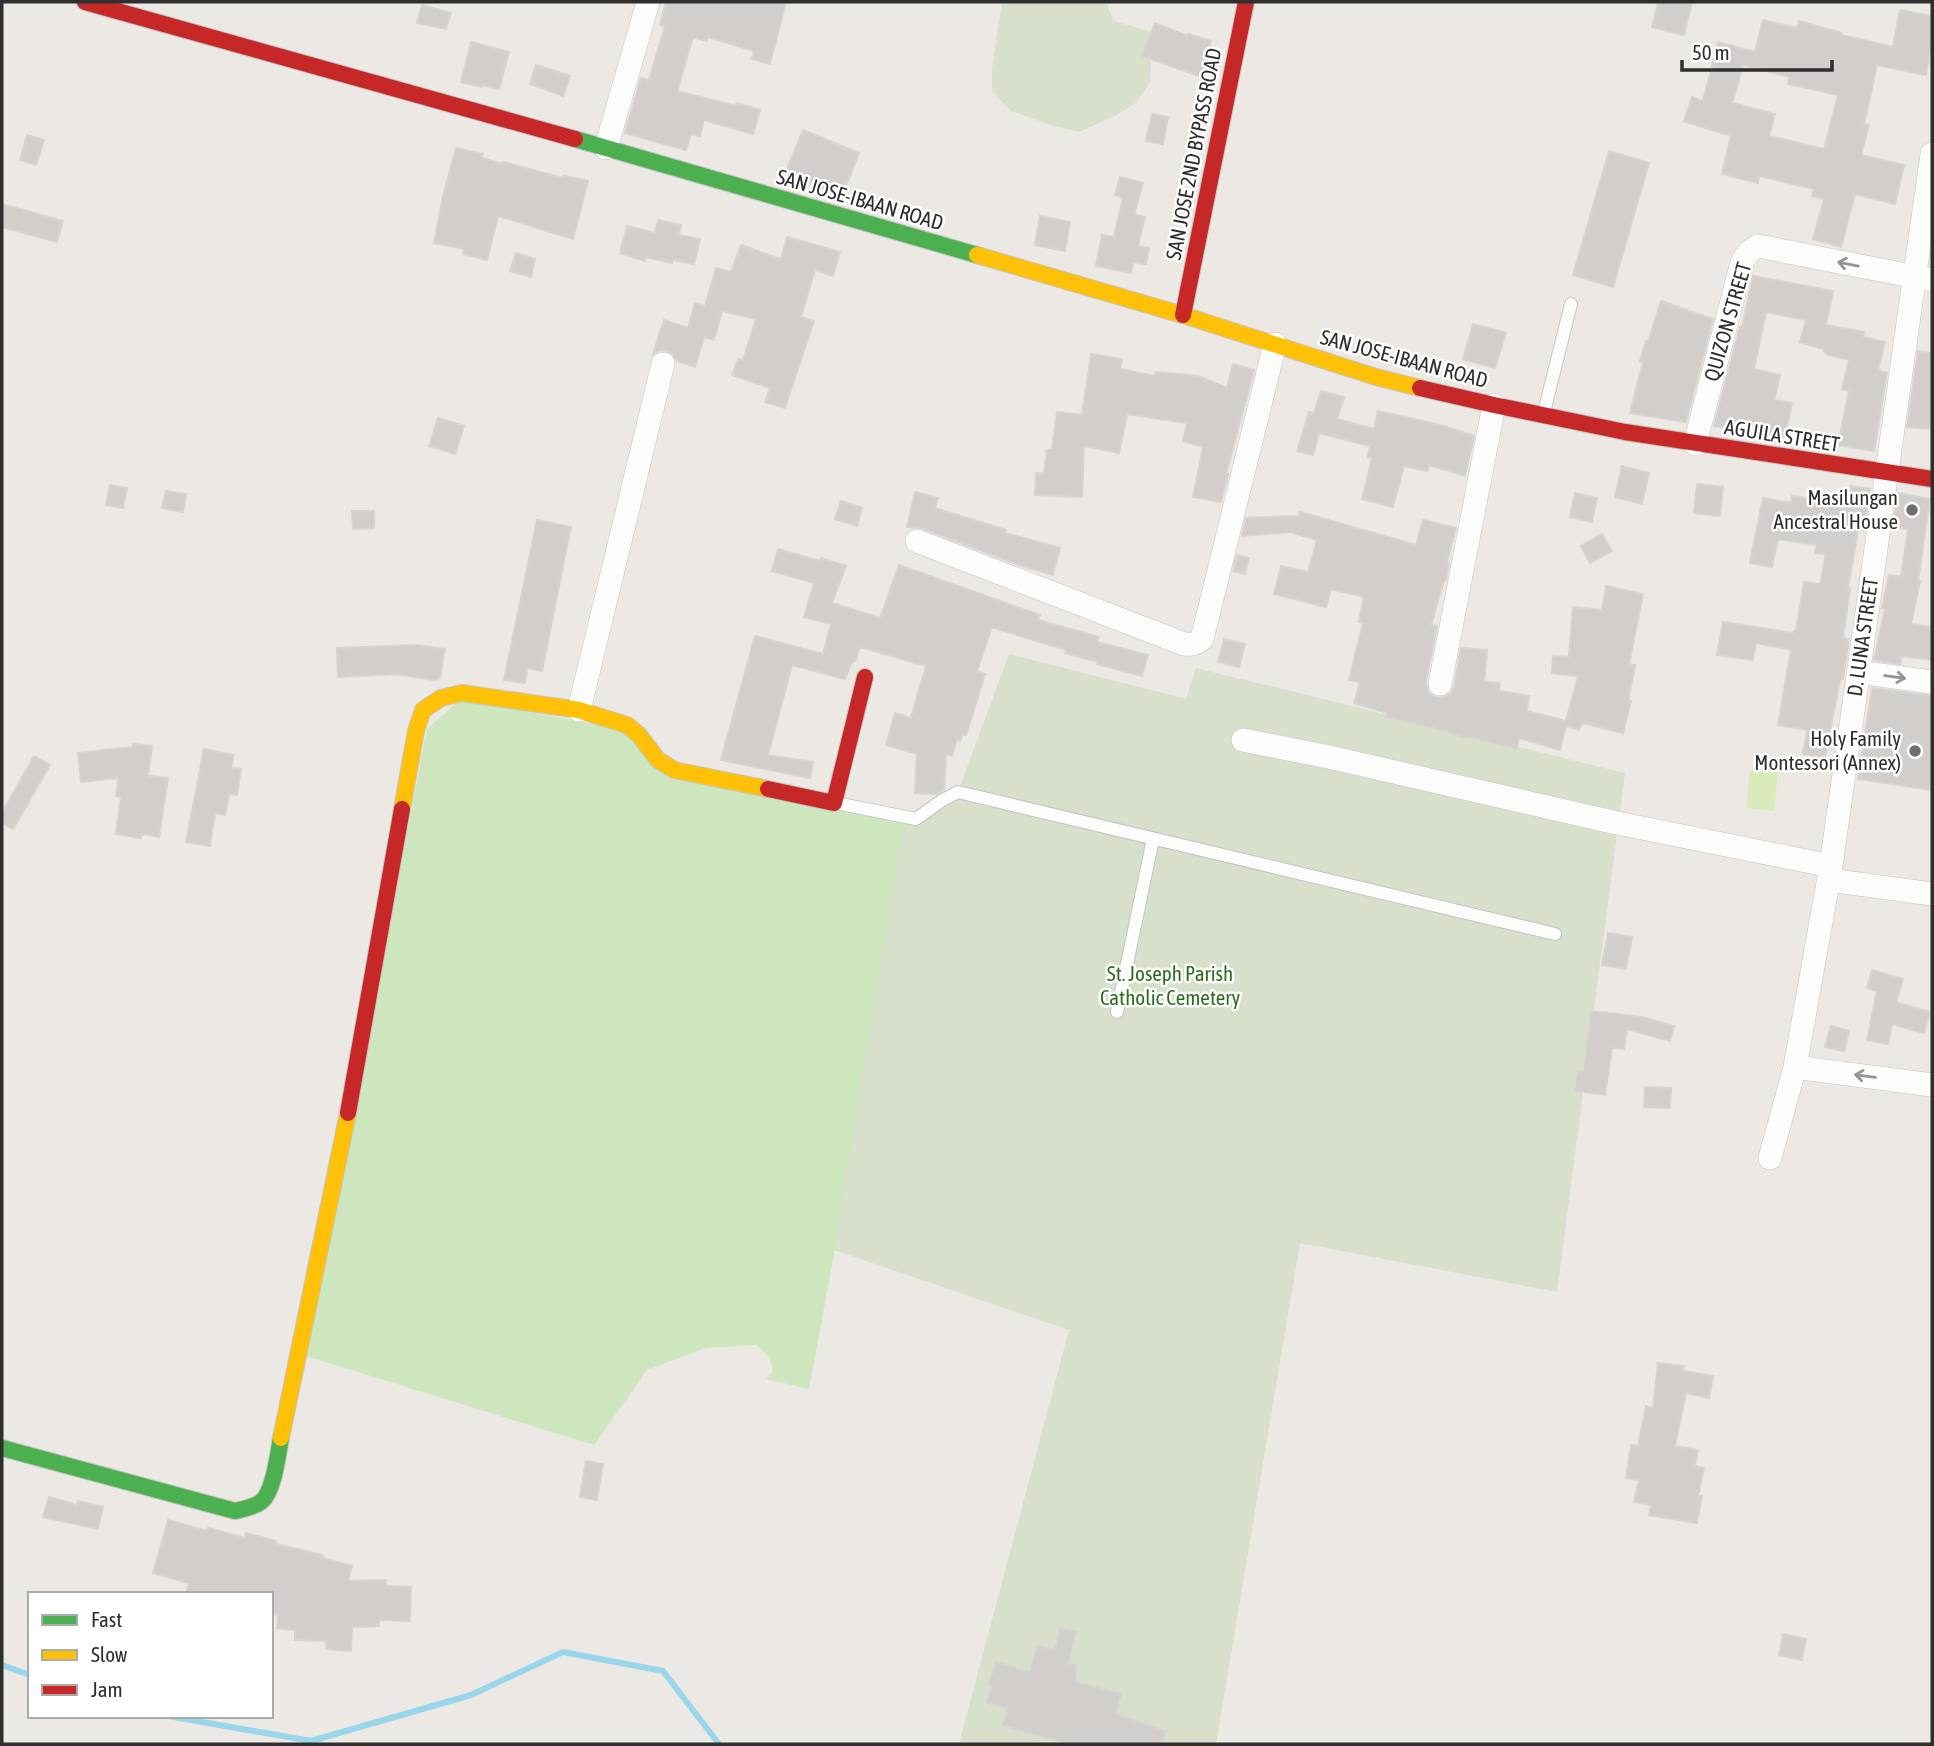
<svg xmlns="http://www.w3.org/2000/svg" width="1934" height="1746" font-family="'Asap Condensed',sans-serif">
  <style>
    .green { fill: #cee6be }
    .cemetery { fill: #d8e0cc }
    .pitch { fill: #d9eabb }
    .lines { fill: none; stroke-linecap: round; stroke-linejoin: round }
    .stream { stroke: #99d6ec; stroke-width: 6 }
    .building { fill: #d1cecb; stroke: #d7d4d0; stroke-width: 2; fill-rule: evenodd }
    .lane-casing { stroke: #c5c4c5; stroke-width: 14 }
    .street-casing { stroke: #c5c4c5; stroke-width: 24 }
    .fast-casing { stroke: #c5c4c5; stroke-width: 18 }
    .slow-casing { stroke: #c5c4c5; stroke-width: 18 }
    .jam-casing { stroke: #c5c4c5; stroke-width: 18 }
    .lane { stroke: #fcfcfb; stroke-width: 12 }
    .street { stroke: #fcfcfb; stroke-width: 23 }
    .fast { stroke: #4caf50; stroke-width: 16 }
    .slow { stroke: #ffc107; stroke-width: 16 }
    .jam { stroke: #c62828; stroke-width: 16 }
    .oneway { stroke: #959594 }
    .poi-dot { fill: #706f6e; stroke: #fff; stroke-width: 2.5 }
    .labels { text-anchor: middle; stroke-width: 5; stroke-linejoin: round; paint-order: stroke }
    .street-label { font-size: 21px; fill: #2e2e2e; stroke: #fff }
    .poi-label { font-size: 21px; fill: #2e2e2e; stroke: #fff; text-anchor: end }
    .park-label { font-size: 21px; fill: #2c6e1b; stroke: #fff }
  </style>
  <rect width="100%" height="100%" fill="#ece8e4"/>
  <path class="green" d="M461,699L630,731L673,779L914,824L809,1389L766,1379L773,1371L770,1358L756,1345L706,1348L647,1370L594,1445L306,1356L427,729Z"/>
  <path class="cemetery" d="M1002,2H1106L1114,21L1152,32L1150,82L1137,102L1117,115L1079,132L1054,126L1011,111L992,91V68Z
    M1009,654L1186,699L1196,668L1625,773L1557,1292L1300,1243L1216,1744H959L1069,1330L834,1250L903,832L958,792Z"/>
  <path class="pitch" d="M1750,770L1778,772L1774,811L1746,808Z"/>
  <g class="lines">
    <path class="stream" d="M2,1665L30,1675
      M168,1716L311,1741L471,1695L563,1652L663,1671L719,1744"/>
  </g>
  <path class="building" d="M666,2H786L770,64L752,59L754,51L708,37L707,41L693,37L677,91L736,106L737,103L760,110L753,134L704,120L700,136L691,134L686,150L625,133L641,78L649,80L665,26L660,25Z
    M1658,2H1692L1684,35L1652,27Z
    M422,5L451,13L446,29L417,23Z
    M1900,10L1932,16V41L1926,75L1877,65L1864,124L1869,125L1861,155L1904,165L1895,204L1855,194L1841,247L1813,239L1824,199L1812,196L1814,189L1759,176L1758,183L1722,174L1731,136L1684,121L1692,97L1703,101L1718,42L1755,52L1763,20L1797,28L1799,21L1842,33V35L1893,47ZM1743,65L1789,77L1788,84L1838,95L1824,149L1769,136L1775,114L1732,103Z
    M1155,23L1187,36L1188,34L1211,41L1208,52L1212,53L1204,78L1142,56Z
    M471,42L509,52L499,89L483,85L482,87L461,82Z
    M536,65L570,76L563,96L530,84Z
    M1152,114L1168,117L1163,144L1146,141Z
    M803,130L859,153L842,196L785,174Z
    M27,135L44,140L36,165L20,160Z
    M456,148L483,154L482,158L502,164L503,162L563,178L564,176L588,181L573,239L498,216L487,260L463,254L464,249L434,243L443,196Z
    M1609,151L1649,163L1613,287L1573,275Z
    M1120,177L1143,183L1134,214L1145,217L1138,246L1149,248L1146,264L1133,262L1131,273L1096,266L1102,235L1114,237L1123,198L1115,195Z
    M2,204L63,221L57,242L2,227Z
    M1040,216L1070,222L1065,251L1035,245Z
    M658,220L681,225L679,235L700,239L694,264L673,260L672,263L646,257L645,261L620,253L627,226L655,233Z
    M787,237L840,252L833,276L815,270L801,317L814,321L785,408L765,402L770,388L732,375L738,359L743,360L756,319L722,311L714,340L704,337L695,367L677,361L673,354L667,351L660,350L653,354L664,320L688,328L695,303L705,306L716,268L731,272L741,245L781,259Z
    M516,253L535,259L531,277L510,271Z
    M1753,276L1833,291L1826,325L1864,332L1863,337L1885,342L1878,370L1887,373L1874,451L1838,445L1849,391L1842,389L1849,360L1826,354L1823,349L1800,342L1806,320L1766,312L1754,369L1780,375L1774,400L1792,403L1785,437L1714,426L1740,327L1742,328Z
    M1661,301L1713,319L1686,422L1630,413L1643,362L1640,361L1646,341L1648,342Z
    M1473,324L1506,333L1495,368L1463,359Z
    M1918,351L1932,353V409L1930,429L1907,427Z
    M1091,354L1122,359L1120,369L1155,376L1156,372L1198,376L1227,388L1233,364L1254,370L1226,474H1228L1221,502L1193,497L1203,447L1183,441L1187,423L1127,414L1119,453L1084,446L1082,497L1035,495L1036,473H1044L1047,450H1052L1057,412L1082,415Z
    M1321,391L1344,397L1337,419L1374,429L1378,411L1444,426L1474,436L1465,476L1429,465L1427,471L1404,466L1393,507L1362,499L1372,458L1368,457L1370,446L1319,433L1313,455L1297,451L1309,412L1314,413Z
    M438,418L464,426L455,454L429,446Z
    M1622,466L1649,473L1642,504L1615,497Z
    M1697,484L1723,487L1720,516L1694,513Z
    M110,485L127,488L123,508L106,505Z
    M1851,486L1870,489L1864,531L1858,530L1848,588H1850L1843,638L1849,639L1843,679H1840L1825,758L1803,754L1807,730L1778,725L1791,650L1756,643L1753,660L1717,655L1723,622L1793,633L1794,631H1796L1804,582L1820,584L1826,554L1815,553L1817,545L1778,539L1772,567L1750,563L1763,498L1791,503L1792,496L1821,501L1822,493L1849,498Z
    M166,491L186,494L183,512L162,508Z
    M915,492L938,498L935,508L1006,530L1005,533L1060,548L1053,575L1019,565L922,528L907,527Z
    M1575,493L1597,498L1592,522L1570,517Z
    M1898,493L1930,499L1918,581H1920L1911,624L1932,627V660L1902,656L1900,664L1874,660L1885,609L1882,608L1889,575L1901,577L1908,529L1893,527Z
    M841,501L862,508L857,526L835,519Z
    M352,511H374V528L353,529Z
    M1300,512L1416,545L1423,520L1456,528L1447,562L1449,563L1446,580H1444L1431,625L1437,626L1426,681L1427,688L1430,694L1437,698L1444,697L1451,693L1454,687L1461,648L1487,650L1484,682L1500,683L1499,691L1529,696L1527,711L1566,721L1578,676L1552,673L1553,656L1569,657L1573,607L1602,610L1606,586L1643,594L1629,664L1635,665L1628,701H1631L1623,733L1582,723L1579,730L1566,726L1560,750L1519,738L1517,749L1466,736V738L1431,727L1386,717L1387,713L1354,703L1360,682L1349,680L1363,623L1359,622L1364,597L1331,589L1326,607L1274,594L1281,566L1308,572L1317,540L1291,532L1242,536L1246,518L1299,516Z
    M537,520L571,527L542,671L527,668L525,683L504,680Z
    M1602,534L1612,551L1590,563L1581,546Z
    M778,549L820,561L821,558L846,566L832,603L880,618L899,565L1040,615L1038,620L1099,637L1097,642L1148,655L1142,676L1097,664L1098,662L1065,653L1066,650L992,627L977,671L985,674L966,735L963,734L960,741L957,739L952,756L946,754L944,790L936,794L915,793L917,754L886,745L895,713L911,718L926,666L860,647L856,660L851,664L845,679L792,665L768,755L813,762L810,778L721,760L755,636L823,654L831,624L804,617L814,583L772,571Z
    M1237,555L1249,558L1245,574L1233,571Z
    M1224,639L1245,644L1239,667L1218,662Z
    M417,645L445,649L440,678L434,680L396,674L338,677L337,648Z
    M1872,688L1932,696V790L1858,779Z
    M133,744L152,746L148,776L168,778L159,837L142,834L141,838L116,834L121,797L116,796L118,778L81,782L78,753L133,747Z
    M204,749L234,755L231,768L241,769L237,795L229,794L225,815L215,813L210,846L186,842Z
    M34,756L50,765L13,829L2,823V813Z
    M1608,933L1632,937L1626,969L1602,965Z
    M1872,970L1903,979L1896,1002L1930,1012L1924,1033L1892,1024L1888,1044L1867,1040L1877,991L1867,988Z
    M1591,1011L1642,1017L1674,1026L1670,1041L1627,1029L1624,1049L1612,1048L1605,1095L1575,1091L1578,1071H1584Z
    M1831,1026L1849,1031L1844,1051L1825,1047Z
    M1645,1087L1671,1088L1670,1108L1644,1107Z
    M1658,1363L1684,1366L1683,1371L1713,1376L1709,1398L1686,1393L1675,1446L1698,1450L1695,1466L1704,1468L1698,1496H1702L1697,1523L1649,1515L1651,1505L1634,1502L1639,1480L1626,1478L1631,1445L1638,1446L1646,1406L1653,1408Z
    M586,1461L603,1464L597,1500L580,1497Z
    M49,1497L77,1505L78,1501L103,1507L98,1529L43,1517Z
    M168,1520L207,1531L208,1528L245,1538L246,1533L276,1541V1544L323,1555V1558L352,1566L348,1581L386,1580V1586L411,1587L410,1621L379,1620V1626L352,1627L351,1651L326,1649V1641L295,1640V1630L277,1628L278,1616L271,1614V1594H186L189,1583L153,1573Z
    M1060,1628L1076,1632L1068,1664L1077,1665L1075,1682L1121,1694L1116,1714L1166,1731L1162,1744H1068L1003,1725L1008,1708L987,1703L992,1685H989L996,1662L1030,1672L1037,1646L1055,1650Z
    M1783,1634L1806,1639L1802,1660L1779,1655Z"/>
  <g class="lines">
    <g class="lane-casing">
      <path id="lane" d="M1543,416L1571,304
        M836,803L916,819L941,801L958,792L1555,934
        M1117,1012L1153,839"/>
    </g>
    <g class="street-casing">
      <path id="street" d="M606,148L648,2
        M1695,444L1741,266C1744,256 1749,251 1758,246L1932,280
        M917,541L1184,644C1192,645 1196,644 1202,639L1275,344
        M1858,672L1932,682
        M1440,684L1494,405
        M579,710L663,364
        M1243,740L1329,757L1617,823L1831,866
        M1829,880L1932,894
        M1795,1067L1932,1085
        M1770,1158L1795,1067L1831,866L1932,154"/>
    </g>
    <g class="fast-casing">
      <path id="fast" d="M575,139L977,255
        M2,1448L235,1511C244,1509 254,1507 261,1502C274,1492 278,1454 281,1438"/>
    </g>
    <g class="slow-casing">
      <path id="slow" d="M977,255L1183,315L1376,377L1420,388
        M402,809L416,731L423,710L441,698L462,693L579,710L627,725L639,735L658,760L674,770L768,789
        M281,1438L348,1113"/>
    </g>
    <g class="jam-casing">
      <path id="jam" d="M85,2L575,139
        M1183,315L1246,2
        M1420,388L1494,405L1625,432L1932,479
        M768,789L834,803L865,677
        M348,1113L402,809"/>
    </g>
    <use href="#lane" class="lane"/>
    <use href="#street" class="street"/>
    <use href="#fast" class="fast"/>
    <use href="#slow" class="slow"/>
    <use href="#jam" class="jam"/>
  </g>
  <defs><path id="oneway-shaft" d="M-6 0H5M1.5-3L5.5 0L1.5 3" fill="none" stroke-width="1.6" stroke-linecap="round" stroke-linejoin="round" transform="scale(1.75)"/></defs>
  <g class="oneway">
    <use href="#oneway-shaft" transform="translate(1848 264) rotate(-169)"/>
    <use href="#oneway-shaft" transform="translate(1895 677) rotate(8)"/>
    <use href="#oneway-shaft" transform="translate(1865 1076) rotate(-172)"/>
  </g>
  <g class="poi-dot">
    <circle cx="1912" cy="510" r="7"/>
    <circle cx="1915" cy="751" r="7"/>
  </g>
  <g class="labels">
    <g class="street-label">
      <text transform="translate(1194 154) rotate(-79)" y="7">SAN JOSE 2ND BYPASS ROAD</text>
      <text transform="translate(860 200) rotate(16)" y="7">SAN JOSE-IBAAN ROAD</text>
      <text transform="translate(1728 322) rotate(-74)" y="7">QUIZON STREET</text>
      <text transform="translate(1404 359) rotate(15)" y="7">SAN JOSE-IBAAN ROAD</text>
      <text transform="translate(1782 436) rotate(9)" y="7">AGUILA STREET</text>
      <text transform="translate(1863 637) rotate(-82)" y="7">D. LUNA STREET</text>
    </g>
    <g class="poi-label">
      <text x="1898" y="505">Masilungan<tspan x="1898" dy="24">Ancestral House</tspan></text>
      <text x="1901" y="746">Holy Family<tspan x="1901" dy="24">Montessori (Annex)</tspan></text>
    </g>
    <g class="park-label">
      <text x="1170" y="981">St. Joseph Parish<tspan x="1170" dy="24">Catholic Cemetery</tspan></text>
    </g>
  </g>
  <rect width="1934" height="1746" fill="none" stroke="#2e2e2e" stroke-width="7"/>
  <rect x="28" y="1592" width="245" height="126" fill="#ffffff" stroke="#ababab" stroke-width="2"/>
  <rect x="42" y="1615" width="35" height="10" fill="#4caf50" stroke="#ababab" stroke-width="2"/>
  <text x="91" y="1627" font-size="21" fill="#2e2e2e">Fast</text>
  <rect x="42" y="1650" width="35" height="10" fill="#ffc107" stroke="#ababab" stroke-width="2"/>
  <text x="91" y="1662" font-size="21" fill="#2e2e2e">Slow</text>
  <rect x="42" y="1685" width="35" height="10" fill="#c62828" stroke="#ababab" stroke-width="2"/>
  <text x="91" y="1697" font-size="21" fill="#2e2e2e">Jam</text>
  <path d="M1682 60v10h150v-10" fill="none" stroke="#2e2e2e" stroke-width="3.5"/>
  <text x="1692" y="60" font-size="21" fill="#2e2e2e" stroke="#ffffff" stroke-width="5" paint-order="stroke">50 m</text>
</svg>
